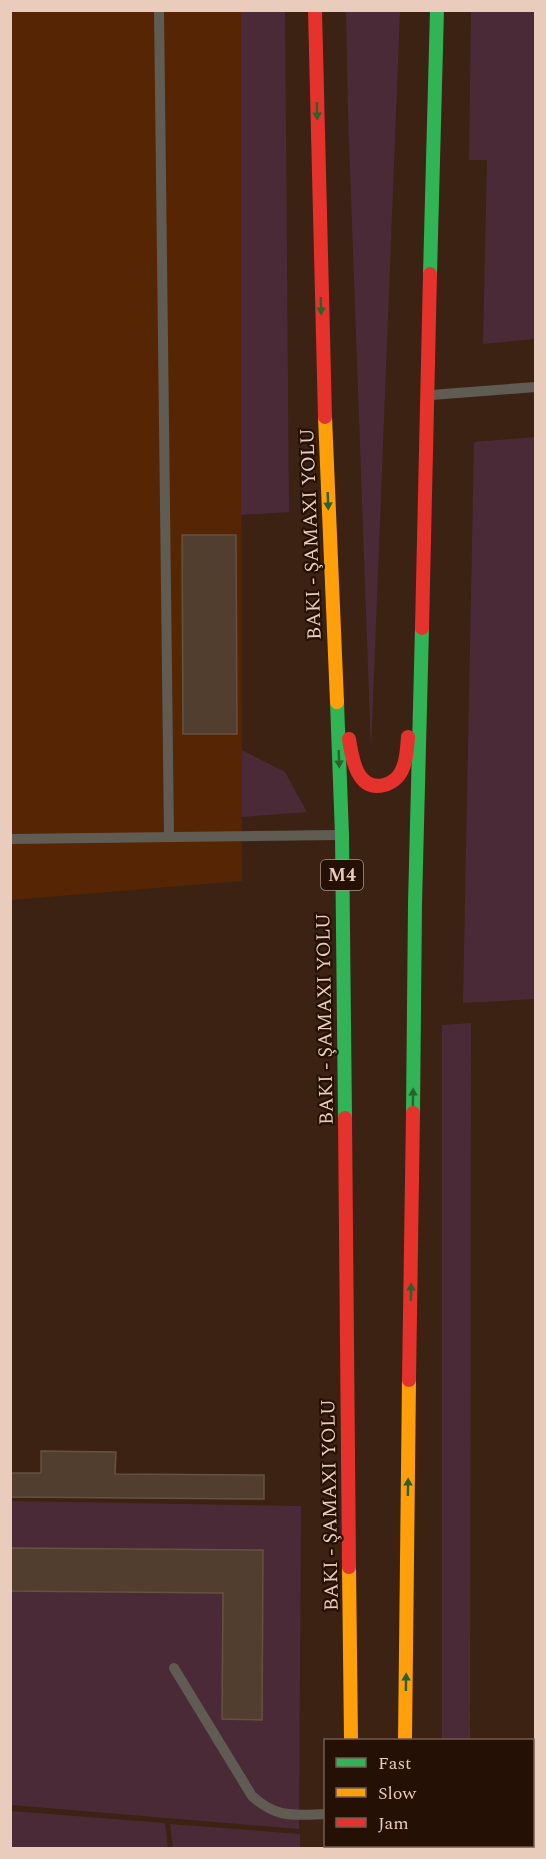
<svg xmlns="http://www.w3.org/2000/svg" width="546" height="1859" font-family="Spectral,serif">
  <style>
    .built { fill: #562503 }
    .green { fill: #4b2a37 }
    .building { fill: #523e2e; stroke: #665242; stroke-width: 1.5 }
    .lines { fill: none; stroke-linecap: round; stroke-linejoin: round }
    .lane { stroke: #605c53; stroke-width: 10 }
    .fast { stroke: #30b455; stroke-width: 14 }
    .slow { stroke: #ff9f0a; stroke-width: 14 }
    .jam { stroke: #e5322d; stroke-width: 14 }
    .oneway { fill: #2a622d }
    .labels { text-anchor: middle; stroke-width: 4.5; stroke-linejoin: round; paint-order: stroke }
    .shield { fill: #241005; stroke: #af9486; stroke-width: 1.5 }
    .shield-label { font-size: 18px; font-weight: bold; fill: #eaccbd }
    .street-label { font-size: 20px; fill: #eaccbd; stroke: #241005 }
  </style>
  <rect width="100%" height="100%" fill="#3b2212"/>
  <path class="built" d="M11,11H241L242,881L11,900Z"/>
  <path class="green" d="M241,11H285L289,512L241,515Z
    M346,11H400L371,750L348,113Z
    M471,11H535V339L483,344L487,160H469Z
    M535,437V999L463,1003L474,442Z
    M242,750L285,772L307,812L242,817Z
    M471,1023L470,1740H442V1025Z
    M10,1501L301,1506L299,1829L11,1805Z
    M11,1811L165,1823L168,1848H11Z
    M170,1824L300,1834V1848H173Z"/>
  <path class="building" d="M182,535H236L237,734H183Z
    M41,1451L116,1452L115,1474L264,1475V1499L10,1497V1473H41Z
    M10,1548L263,1550L262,1720L222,1719L223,1593L10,1591Z"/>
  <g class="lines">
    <path class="lane" d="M159,10L169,837
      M431,395L536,387
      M10,839L338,835
      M174,1668L252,1796C277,1819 294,1815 326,1814"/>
    <path class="fast" d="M430,274L437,10
      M337,702L342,835L345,1118
      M413,1113L415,904L422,628"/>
    <path class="slow" d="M325,417L337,702
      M349,1567L351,1740
      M405,1740L409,1380
      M352,1846V1848
      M404,1846V1848"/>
    <path class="jam" d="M315,10L325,417
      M422,628L430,274
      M349,739C352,758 357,792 384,785C392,783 399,777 402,770C407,760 407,748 408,737
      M345,1118L349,1567
      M409,1380L413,1113"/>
  </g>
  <defs><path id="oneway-solid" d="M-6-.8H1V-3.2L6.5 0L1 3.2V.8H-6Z" transform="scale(1.5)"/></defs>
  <g class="oneway">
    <use href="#oneway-solid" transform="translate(317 111) rotate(89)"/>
    <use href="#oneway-solid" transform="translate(321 306) rotate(89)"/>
    <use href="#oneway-solid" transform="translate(328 501) rotate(88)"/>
    <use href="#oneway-solid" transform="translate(339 759) rotate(88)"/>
    <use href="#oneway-solid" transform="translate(413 1097) rotate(-89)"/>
    <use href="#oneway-solid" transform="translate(411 1292) rotate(-89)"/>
    <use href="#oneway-solid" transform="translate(408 1487) rotate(-89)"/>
    <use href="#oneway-solid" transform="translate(406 1682) rotate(-89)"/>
  </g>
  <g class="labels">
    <rect class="shield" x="321" y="860" width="42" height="30" rx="4.5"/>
    <g class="shield-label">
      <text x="342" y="881">M4</text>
    </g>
    <g class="street-label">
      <text transform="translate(310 534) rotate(-92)" y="7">BAKI - ŞAMAXI YOLU</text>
      <text transform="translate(324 1019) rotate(-91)" y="7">BAKI - ŞAMAXI YOLU</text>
      <text transform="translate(329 1505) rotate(-91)" y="7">BAKI - ŞAMAXI YOLU</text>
    </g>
  </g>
  <rect width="546" height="1859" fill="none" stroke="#eaccbd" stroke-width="24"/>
  <rect x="324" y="1739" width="210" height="108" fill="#241005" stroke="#735b4f" stroke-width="1.5"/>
  <rect x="336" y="1758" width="30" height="9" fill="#30b455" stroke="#735b4f" stroke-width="1.5"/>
  <text x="378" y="1769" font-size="18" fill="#eaccbd">Fast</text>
  <rect x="336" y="1788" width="30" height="9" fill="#ff9f0a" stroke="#735b4f" stroke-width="1.5"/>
  <text x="378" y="1799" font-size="18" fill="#eaccbd">Slow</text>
  <rect x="336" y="1818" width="30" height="9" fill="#e5322d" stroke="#735b4f" stroke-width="1.5"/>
  <text x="378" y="1829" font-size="18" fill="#eaccbd">Jam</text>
</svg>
